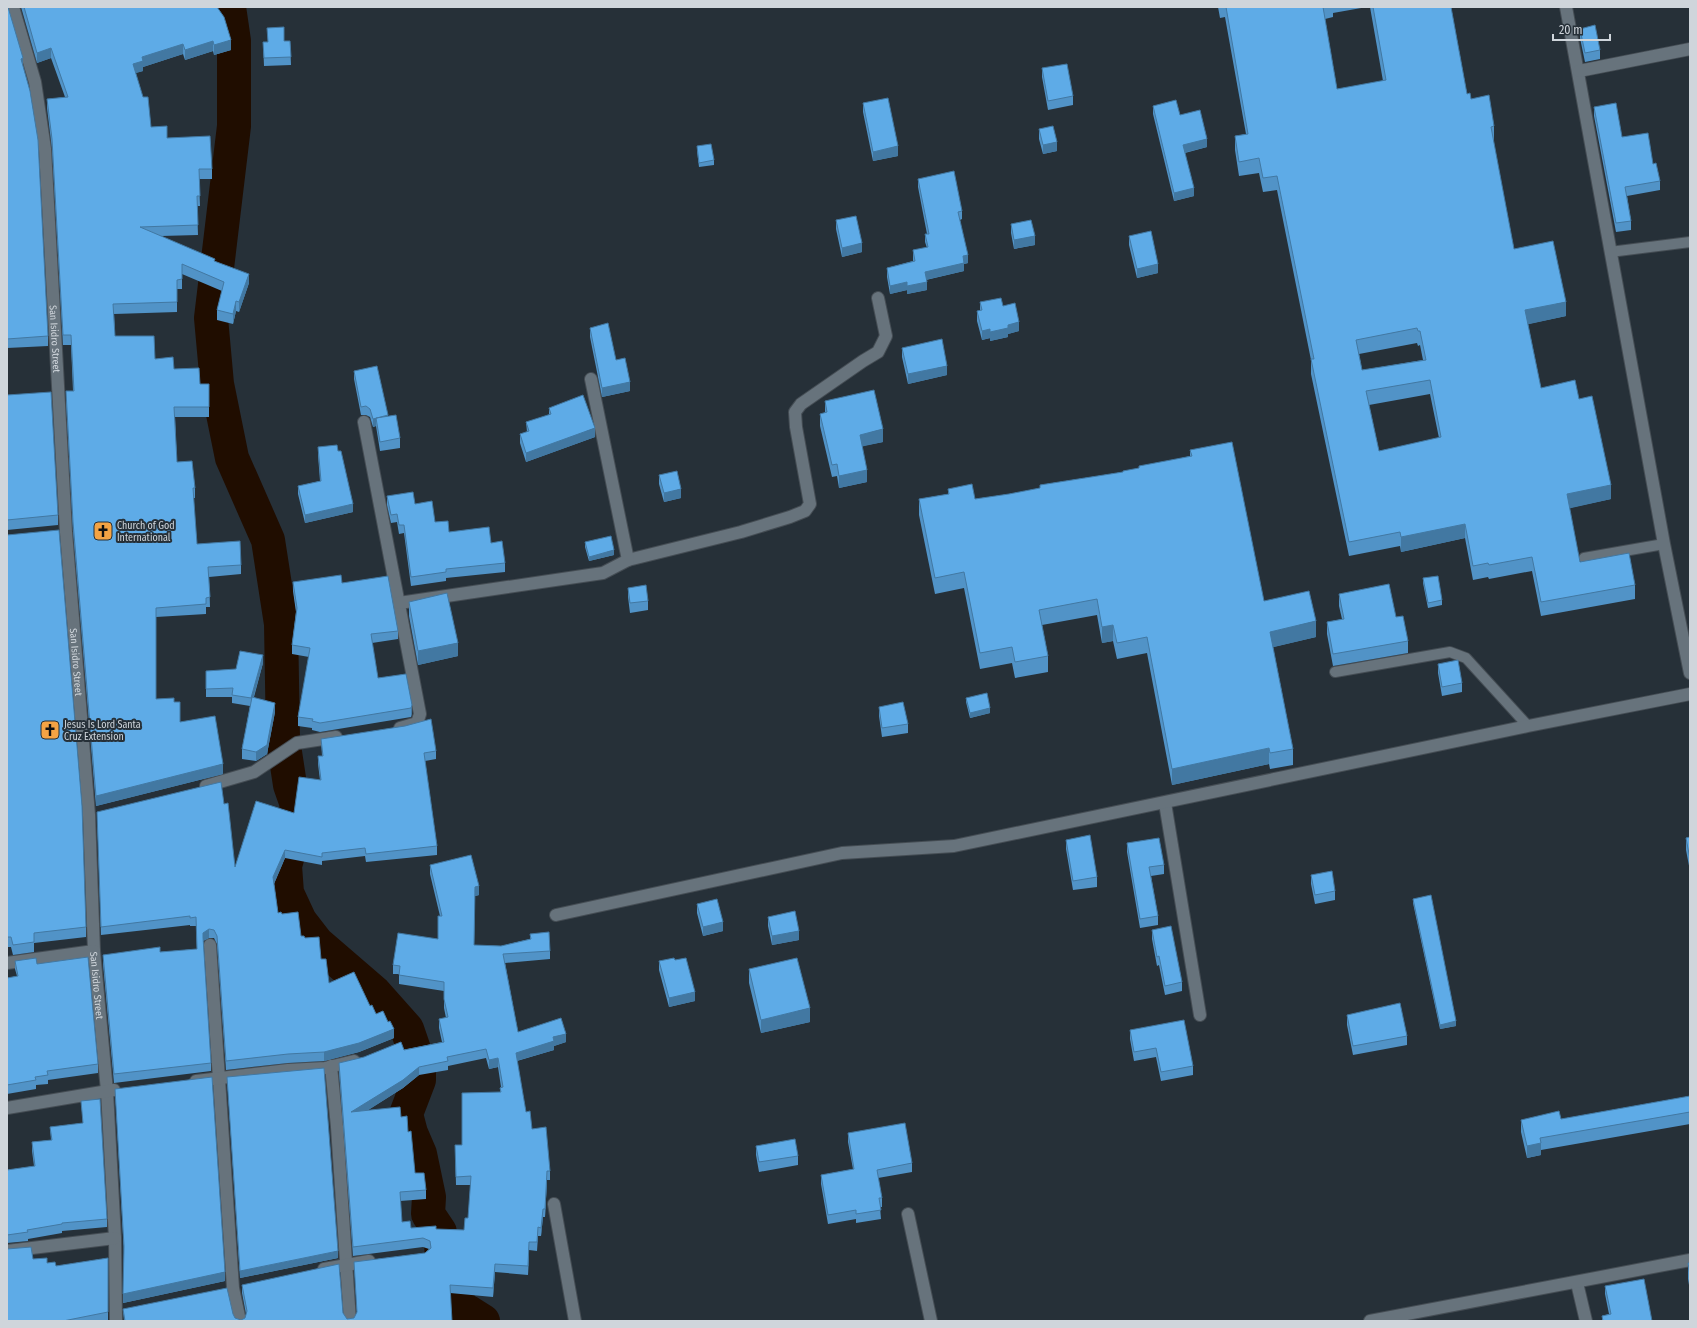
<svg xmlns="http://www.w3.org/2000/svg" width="1697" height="1328" font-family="'Fira Sans Condensed',sans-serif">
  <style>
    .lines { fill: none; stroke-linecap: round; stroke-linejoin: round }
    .river { stroke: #200d00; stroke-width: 34 }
    .lane-casing { stroke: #454d54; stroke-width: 12 }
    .street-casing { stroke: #454d54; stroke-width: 14 }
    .lane { stroke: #67737c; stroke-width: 10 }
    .street { stroke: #67737c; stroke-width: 12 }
    .wall { fill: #5193c7; fill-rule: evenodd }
    .shaded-wall { fill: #4278a2 }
    .building { fill: #5eabe7; stroke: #4278a2; fill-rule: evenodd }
    .labels { text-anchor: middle; stroke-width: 4; stroke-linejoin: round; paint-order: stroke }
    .street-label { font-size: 10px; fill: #cfd5db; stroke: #263038 }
    .poi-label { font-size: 10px; fill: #cfd5db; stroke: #263038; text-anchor: start }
  </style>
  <rect width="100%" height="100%" fill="#263038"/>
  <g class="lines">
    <path class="river" d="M229,7L234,41V126L211,318L217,384L232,458L268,540L281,624L283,739L290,785L296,802L298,820L285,866L287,893L300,921L317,943L375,993L407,1029L419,1064V1080L406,1114L411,1133L420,1154L429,1197L428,1214L440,1232L443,1270L455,1299L464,1309L483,1321"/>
    <g class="lane-casing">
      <path id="lane" d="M1610,252L1690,242
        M1584,558L1664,544
        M1335,672L1450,652L1466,658L1528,726"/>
    </g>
    <g class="street-casing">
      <g id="street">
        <path id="s1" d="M13,7L35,82L45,149L66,532L89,815L94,951L107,1091L115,1238L116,1321"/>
        <path d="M1566,7L1664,544L1690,673"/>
        <path d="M1579,71L1690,49"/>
        <path d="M364,422L420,714L417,723L400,728"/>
        <path d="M628,560L741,532L790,517L805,511L810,504L796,427L795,412L801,404L863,361L878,352L886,336L878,298"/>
        <path d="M399,603L603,573L628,560L591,379"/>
        <path d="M206,786L254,772L297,743L336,737"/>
        <path d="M1165,803L1200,1015"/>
        <path d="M556,915L842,853L954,846L1528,726L1690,694"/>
        <path d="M210,945L233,1288L240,1321"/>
        <path d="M7,963L94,951"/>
        <path d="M331,1066L337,1127L350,1321"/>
        <path d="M196,1081L288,1070L325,1068L354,1061"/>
        <path d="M7,1108L114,1090"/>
        <path d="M554,1204L575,1321"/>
        <path d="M908,1214L931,1321"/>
        <path d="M7,1251L115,1238"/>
        <path d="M324,1269L369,1261"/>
        <path d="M1577,1283L1586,1321"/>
        <path d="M1370,1321L1690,1260"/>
      </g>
    </g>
    <use href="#lane" class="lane"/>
    <use href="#street" class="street"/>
  </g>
  <path class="wall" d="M7,7L23,67L48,336V346L7,348Z
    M21,7H217L231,50L214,55L213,51L185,60L183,54L143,67V71L135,73L151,127L212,169V179H199L200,206H197L198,235L161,236L215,261L249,283L239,312L236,311L233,324L217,320V310L222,291L182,274V289H177V312L114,314L115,336L174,369L200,384H209V417H175L177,462L195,488V498H193L197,544L241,565V574L209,577L210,607H206V614L156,617V699L174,702L180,722L223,774L96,806L73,531L66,401V391H73L71,345H63L52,149L47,108V99L65,97L51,58L37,63Z
    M1218,7H1367L1333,13V17L1325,19L1337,89L1383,81L1370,7H1451L1467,94L1494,126V141H1493L1514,249L1566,316L1528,324L1541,388L1579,399L1611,499L1569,508L1580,562L1635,585V599L1541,616L1532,571L1489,579L1488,577L1473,580L1465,538L1401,552L1400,546L1349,556L1311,374V360L1277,190L1263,192L1259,173L1239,176L1235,150V136L1246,134L1225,17L1220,18ZM1417,343L1418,346L1420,345L1423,360L1362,370L1359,354ZM1430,394L1439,438L1379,451L1369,405Z
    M1580,29L1600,50V59L1585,62L1580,38Z
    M290,41L291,65L264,66L263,42Z
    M1042,68L1073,96V105L1048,110L1042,77Z
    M863,103L898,156L873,161L863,112Z
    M1153,106L1180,115L1207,147L1185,153L1194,196L1174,201L1153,114Z
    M1594,107L1622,137L1653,164L1660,181V190L1627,196L1631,221V230L1616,232L1594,116Z
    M1039,129L1057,151L1043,154L1039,139Z
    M697,146L714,160V165L699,167L697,151Z
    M918,179L962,211V219L960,220L968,263L964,264V271L926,280L927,290L907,294V290L890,294L887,277V268L913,261V250L927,248L925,242V234H927L918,187Z
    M836,220L862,252L842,257L836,229Z
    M1011,224L1035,245L1014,249L1011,233Z
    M1129,236L1158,273L1137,278L1129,245Z
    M980,302L1003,306L1019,331L1008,334V337L990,341V338L982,340L977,321V311H980Z
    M590,328L616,360L630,391L602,397L590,337Z
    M902,348L947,375L908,384L902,357Z
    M354,371L388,416L400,438V448L380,451L376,426L373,427L370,417L366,415H361L354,379Z
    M7,395L58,515V525L7,530Z
    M825,401L883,442L862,446L867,482L839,488L837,476L832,477L820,426V414L825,413Z
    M549,408L595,437L526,462L520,443V434L527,432L526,422L549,415Z
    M318,447L353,512L305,523L298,494V486L320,481L318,455Z
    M1190,450L1264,601L1316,637L1273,647L1293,749V765L1270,769L1269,764L1172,785L1147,653L1117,659L1113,641L1102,643L1097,615L1042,625L1048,656V672L1015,678L1012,663L980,669L964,588L935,594L919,515V499L948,494V489L975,499L1009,494L1040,488V485L1123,472L1139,468L1190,456Z
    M659,475L681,498L664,502L659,484Z
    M387,496L415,504L435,522L449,532L491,543L505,563V572L446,578V581L411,586L404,533L399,534L397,522L391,523L387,505Z
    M7,535L86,927V937L34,943V952L13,955L11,947H7Z
    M585,542L614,555L589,561L585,547Z
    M1423,578L1442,600V605L1428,608L1423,583Z
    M293,582L342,583L398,631V639L372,643L378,678L406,674L412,713L411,717L320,732L312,730V728L298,726V717L309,657L292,654V645L296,612L293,591Z
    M628,588L648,601V610L630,613L628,597Z
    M1339,594L1396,617L1408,641V653L1333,666L1327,634V622L1342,619L1339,606Z
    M409,602L458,656L418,665L409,616Z
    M263,663L254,697L275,712L267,754L256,761L242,759V749L250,706L232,703V697H206V679L236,669Z
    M1438,664L1462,683V692L1442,696L1438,673Z
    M966,698L990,713L970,718L966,702Z
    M879,707L908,724V733L882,737L879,716Z
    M321,739L436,751V759L425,761L437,846V855L366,862L365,856L322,861V865L285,858L274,884L278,913L282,914L301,936L305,938L321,959L329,983L370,1006L394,1038L359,1052L324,1061L288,1063L226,1070L217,944L214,938H209L203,941V944L211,1063V1071L114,1083L103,964V955L160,952L197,949L196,926H190V925L101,935L97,812L224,804L235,867L294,813L320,780L318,764V756H322Z
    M1690,837V871L1686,850V838Z
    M1066,840L1097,877V887L1073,890L1066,849Z
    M1127,843L1164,865V874L1151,876L1158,916V925L1140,928L1127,852Z
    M430,865L479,895L475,896L474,945L501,946L530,939V934L550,951V959L505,963L518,1032L566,1042L554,1046V1050L517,1061L526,1112L532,1129L550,1171V1180H547L545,1217H543L541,1236H538L537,1251L529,1250L528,1275L495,1272L493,1297L450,1293L452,1321H124L123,1309L233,1314L235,1318L241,1320L245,1318L246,1314L242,1293V1285L343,1313L347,1319L354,1318L357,1313L354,1262L425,1253L429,1249L423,1247L353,1256L339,1072V1063L442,1042L439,1028V1019L446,1018L444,1008V991L399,984V974H393V965L438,939L440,916L430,874ZM486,1058L489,1069L498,1067L501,1087L500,1088V1092L462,1145H455L456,1185H471L468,1218L464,1230L411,1228L402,1222L400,1201L426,1199V1190L415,1173L408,1132L401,1117L368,1110L403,1088L419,1075L448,1070V1066Z
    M1311,875L1335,891V900L1315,904L1311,884Z
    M1413,899L1456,1026L1440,1029L1413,903Z
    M697,904L723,931L703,936L697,913Z
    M768,917L799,940L772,945L768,926Z
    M1152,930L1182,982V991L1165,995L1159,965L1157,966L1152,939Z
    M675,960L695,1001L669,1007L659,970V961Z
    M15,961L37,964L98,1064V1073L48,1080V1084L36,1085V1089L7,1094V978L17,976L15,969Z
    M749,969L810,1022L761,1033L749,983Z
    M1347,1015L1407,1036V1045L1353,1055L1347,1025Z
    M1130,1030L1193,1066V1075L1161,1081L1156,1057L1134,1061L1130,1039Z
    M227,1077L338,1258L240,1278Z
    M115,1089L225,1281L123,1303L124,1253Z
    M1690,1096V1124L1541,1150V1155L1527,1158L1521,1132V1120L1561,1119Z
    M81,1101L107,1219V1227L62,1231V1233L28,1239V1241L7,1243V1170L34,1166L32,1151V1142L51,1140L50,1127L83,1123Z
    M848,1133L912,1163V1172L878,1178L882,1198V1207H880L881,1219L856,1223V1219L828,1224L821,1184V1175L853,1169L848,1142Z
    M756,1146L798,1156V1165L759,1172L756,1155Z
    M108,1258V1321H7L33,1259L47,1263L56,1266Z
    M1688,1263H1690V1291L1688,1279Z
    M1605,1286L1652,1321H1602V1316L1609,1314L1605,1294Z"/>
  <path class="shaded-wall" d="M231,40V50L214,55V45Z
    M213,41V51L185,60V50Z
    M183,44V54L143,67V71L133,74V64L142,57Z
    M51,48V58L37,63V53Z
    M23,58V68L21,59Z
    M1207,139V147L1183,153V145Z
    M1057,142V151L1043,154V145Z
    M898,146V156L873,161V152Z
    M1194,188V196L1174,201V193Z
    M1035,236V245L1014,249V240Z
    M862,243V252L842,257V248Z
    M968,255V263L964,264V271L925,280V272L963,256Z
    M1158,264V273L1137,278V269Z
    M249,274V283L239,312V302Z
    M907,282V290L890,294V286Z
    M927,282V290L907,294V286Z
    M236,301V311L233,324V314Z
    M1566,302V316L1525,325V310Z
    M1019,322V331L1008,334V337L990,341V332L1008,325Z
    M990,329V338L982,340V331Z
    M947,366V375L908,384V374Z
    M630,382V391L602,397V388Z
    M388,415V424L376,418V426L373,427V419Z
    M595,428V437L526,462V453Z
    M883,429V442L860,447V435Z
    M867,470V482L839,488V476Z
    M1611,485V499L1567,509V494Z
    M681,489V498L664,502V493Z
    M353,504V512L305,523V515Z
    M1465,524V538L1401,552V537Z
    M614,550V555L589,561V557Z
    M1316,621V637L1270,648V632Z
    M1113,625V641L1102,643V627Z
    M458,643V656L418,665V651Z
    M263,655V663L251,706V698Z
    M275,703V712L267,754L256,761V752Z
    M412,705V713L411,717V708Z
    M990,708V713L970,718V713Z
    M1269,748V764L1172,785V769Z
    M223,764V774L96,806V796Z
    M285,850V858L273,886V877Z
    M479,886V895L475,896V887Z
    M723,922V931L703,936V927Z
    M209,929V938L203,941V946V933Z
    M799,931V940L772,945V936Z
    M695,992V1001L669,1007V998Z
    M810,1008V1022L761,1033V1020Z
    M1456,1021V1026L1440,1029V1025Z
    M394,1029V1038L359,1052L324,1061V1052Z
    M566,1034V1042L554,1046V1050L516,1061V1053L553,1037Z
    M498,1058V1067L489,1069V1060Z
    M419,1067V1075L403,1088L351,1121V1112Z
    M1541,1143V1155L1527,1158V1146Z
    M547,1171V1180L545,1217V1209Z
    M543,1209V1217L541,1236V1228Z
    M529,1242V1250L528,1275V1266Z
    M338,1251V1258L240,1278V1271Z
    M495,1264V1272L493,1297V1288Z
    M225,1272V1281L123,1303V1294Z"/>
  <path class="building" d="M7,7H8L23,58L21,59L30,91L38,140L48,336L7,339Z
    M24,7H217L224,17L231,40L214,45L213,41L185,50L183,44L142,57L143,61L133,64L143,97H148L151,127L167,126V138L210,136L212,169H199L200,196H197L198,225L140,227L215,259L214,261L249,274L239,302L236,301L233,314L217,310L224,282L182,264V279L177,280V302L113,304L115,336H154L155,359L173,357L174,369L199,368L200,384H209V407H174L177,462L192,461L195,488H193L197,544L240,541L241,565L208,567L210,597L206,598V604L156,608V699L174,698V702H180V722L215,716L223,764L96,796L73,522L66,391H74L71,335H63L52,139L47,99L68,97L51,48L37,53Z
    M1226,7H1323L1337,89L1386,80L1373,7H1451L1467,94L1470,93L1471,99L1489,95L1494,126L1491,127L1514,249L1553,241L1566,302L1525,310L1541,388L1575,380L1579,399L1592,396L1611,485L1567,494L1580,562L1629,553L1635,585L1541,602L1532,557L1489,565L1488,563L1473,566L1465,524L1401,537L1400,532L1349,542L1311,359H1314L1277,176L1263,178L1259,158L1239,162L1235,136L1248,134ZM1417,328L1418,331H1420L1426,360L1362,370L1356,340ZM1430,380L1441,437L1379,451L1366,391Z
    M1595,25L1600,50L1585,53L1580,29Z
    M284,27V41H290L291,57L264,58L263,42H268L267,28Z
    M1067,64L1073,96L1048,101L1042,68Z
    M888,98L898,146L873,152L863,103Z
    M1176,100L1180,115L1200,110L1207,139L1183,145L1194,188L1174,193L1153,106Z
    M1616,103L1622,137L1648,133L1653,164L1656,163L1660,181L1625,187L1631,221L1616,223L1594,107Z
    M1053,126L1057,142L1043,145L1039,129Z
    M711,144L714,160L699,163L697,146Z
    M954,171L962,211L958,212L968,255L963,256L964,263L925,272L927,282L907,286V282L890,286L887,268L915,261L913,250L928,247L925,234H929L918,179Z
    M856,216L862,243L842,248L836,220Z
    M1031,220L1035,236L1014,240L1011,224Z
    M1151,231L1158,264L1137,269L1129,236Z
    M1001,298L1003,306L1015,303L1019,322L1008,325V328L990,332V329L982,331L977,311L982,310L980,302Z
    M608,323L616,360L625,358L630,382L602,388L590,328Z
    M942,339L947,366L908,374L902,348Z
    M377,366L388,415L373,419L370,409L366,406L361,407L354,371Z
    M874,390L883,429L860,435L867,470L839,476L837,464L832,465L820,414L827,412L825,401Z
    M51,392L58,515L7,520V395Z
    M583,395L595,428L526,453L520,434L529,431L526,422L551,414L549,408Z
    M396,415L400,438L380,442L376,418Z
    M1232,442L1264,601L1309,591L1316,621L1270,632L1293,749L1270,753L1269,748L1172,769L1147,637L1117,643L1113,625L1102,627L1097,599L1039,610L1048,656L1015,662L1012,647L980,653L964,572L935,578L919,499L949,494L948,489L972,484L975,499L1009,494L1040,488V485L1123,472V471L1139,468V466L1192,456L1190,450Z
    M337,445L338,451H341L353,504L305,515L298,486L321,481L318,447Z
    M677,471L681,489L664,493L659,475Z
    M413,492L415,504L432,501L435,522L448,521L449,532L489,527L491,543L502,541L505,563L446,569V572L411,577L404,525H399L397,514L391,515L387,496Z
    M59,530L82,806L86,927L34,933V942L13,945L11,937H7V535Z
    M611,536L614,550L589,557L585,542Z
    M341,575L342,583L388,576L398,631L371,634L378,678L406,674L412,705L411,708L320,723L312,721L313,719L298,717L310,648L292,645L297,608L293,582Z
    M1438,576L1442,600L1428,603L1423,578Z
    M1389,584L1396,617L1403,616L1408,641L1333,654L1327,622L1344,619L1339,594Z
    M646,585L648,601L630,603L628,588Z
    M447,593L458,643L418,651L409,602Z
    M240,651L263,655L251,698L232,695L233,688L206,689V671L236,669Z
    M1458,660L1462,683L1442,687L1438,664Z
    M987,693L990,708L970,713L966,698Z
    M252,697L275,703L267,745L256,752L242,749Z
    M903,702L908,724L882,728L879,707Z
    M431,719L436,751L424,753L437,846L366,854L365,848L322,853V857L285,850L273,877L278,913L281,912L282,914L298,912L301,936H304L305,938L319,937L321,959H326L329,983L354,972L370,1006L372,1005L376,1014L383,1011L388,1022L390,1021L394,1029L359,1043L324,1052L288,1054L226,1061L217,936L214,930L209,929L203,933V937L211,1063L114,1074L103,955L160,947V952L197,949L196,917L190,918V916L101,927L97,812L221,782L224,804L228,803L235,867L256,801L294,813L299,777L321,780L318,756H323L321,739L405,726Z
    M1090,835L1097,877L1073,881L1066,840Z
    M1690,837V859L1686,838Z
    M1159,838L1164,865L1149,867L1158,916L1140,919L1127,843Z
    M471,855L479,886L475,887L474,945L501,946L531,939L530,934L549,932L550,951L503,954L518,1032L561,1018L566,1034L553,1037L554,1041L516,1053L526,1112L530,1111L532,1129L546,1127L550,1171H547L545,1209H543L541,1228L538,1227L537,1242H529L528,1266L495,1264L493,1288L450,1285L452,1321H125L123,1309L227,1288L233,1314L235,1318L241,1320L245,1318L247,1311L242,1285L339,1264L343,1313L347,1319L354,1318L357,1312L354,1262L425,1253L431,1248L430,1241L423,1238L353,1247L339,1063L364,1057L401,1042L404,1050L444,1042L439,1019L448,1017L444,999V982L399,975L400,966L393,965L398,933L438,939V916H442L430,865ZM486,1049L489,1060L498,1058L503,1087L500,1088L501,1092L462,1093V1145H455L456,1177L471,1176L468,1218H465L464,1230L436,1229V1226L411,1228L410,1221L402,1222L400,1192L426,1190L424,1173H415L411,1131L408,1132L407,1116L401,1117L400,1107L351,1112L403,1080L419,1067L448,1061L447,1057Z
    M1332,871L1335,891L1315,895L1311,875Z
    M1431,895L1456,1021L1440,1025L1413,899Z
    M717,899L723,922L703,927L697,904Z
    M795,911L799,931L772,936L768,917Z
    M1171,926L1182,982L1165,986L1159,956L1157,957L1152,930Z
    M88,957L98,1064L47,1071L48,1075L35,1077L36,1080L7,1085V978L18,976L15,961L36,958L37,964Z
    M674,958L675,960L686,958L695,992L669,998L659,961Z
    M797,958L810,1008L761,1020L749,969Z
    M1400,1003L1407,1036L1353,1046L1347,1015Z
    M1184,1020L1193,1066L1161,1072L1156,1048L1134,1052L1130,1030Z
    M324,1068L338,1251L240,1271L227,1077Z
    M212,1077L225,1272L123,1294L124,1246L115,1089Z
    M1690,1096V1112L1540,1138L1541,1143L1527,1146L1521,1120L1559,1111L1561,1119Z
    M100,1099L107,1219L62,1223V1224L27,1230L28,1232L7,1235V1170L35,1166L32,1142L52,1140L50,1127L83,1123L81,1101Z
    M905,1123L912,1163L877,1170L882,1198H879L881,1210L856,1214V1210L828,1215L821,1175L854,1169L848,1133Z
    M795,1139L798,1156L759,1162L756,1146Z
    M31,1247L33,1259L47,1258V1263L55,1262L56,1266L108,1258V1312L63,1321H7V1249Z
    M1688,1263H1690V1275Z
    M1644,1279L1652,1321H1603L1602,1316L1611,1314L1605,1286Z"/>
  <defs>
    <g id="church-square" transform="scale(1)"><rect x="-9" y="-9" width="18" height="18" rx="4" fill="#f4a344" stroke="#263038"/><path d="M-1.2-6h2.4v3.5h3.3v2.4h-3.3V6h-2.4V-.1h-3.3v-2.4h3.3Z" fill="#111"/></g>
  </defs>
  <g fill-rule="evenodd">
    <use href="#church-square" x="103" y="531"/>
    <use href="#church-square" x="50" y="730"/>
  </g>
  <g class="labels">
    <g class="street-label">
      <text dy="4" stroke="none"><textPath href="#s1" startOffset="336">San Isidro Street</textPath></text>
      <text dy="4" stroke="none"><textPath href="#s1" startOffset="660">San Isidro Street</textPath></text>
      <text dy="4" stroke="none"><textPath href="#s1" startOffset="984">San Isidro Street</textPath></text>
    </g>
    <g class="poi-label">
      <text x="117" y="529">Church of God<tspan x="117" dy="12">International</tspan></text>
      <text x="64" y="728">Jesus Is Lord Santa<tspan x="64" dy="12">Cruz Extension</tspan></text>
    </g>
  </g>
  <rect width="1697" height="1328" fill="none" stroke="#cfd5db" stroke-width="16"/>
  <path d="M1553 34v6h57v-6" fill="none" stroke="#cfd5db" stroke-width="2"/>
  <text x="1559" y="34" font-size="12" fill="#cfd5db" stroke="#263038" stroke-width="3" paint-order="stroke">20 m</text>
</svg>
